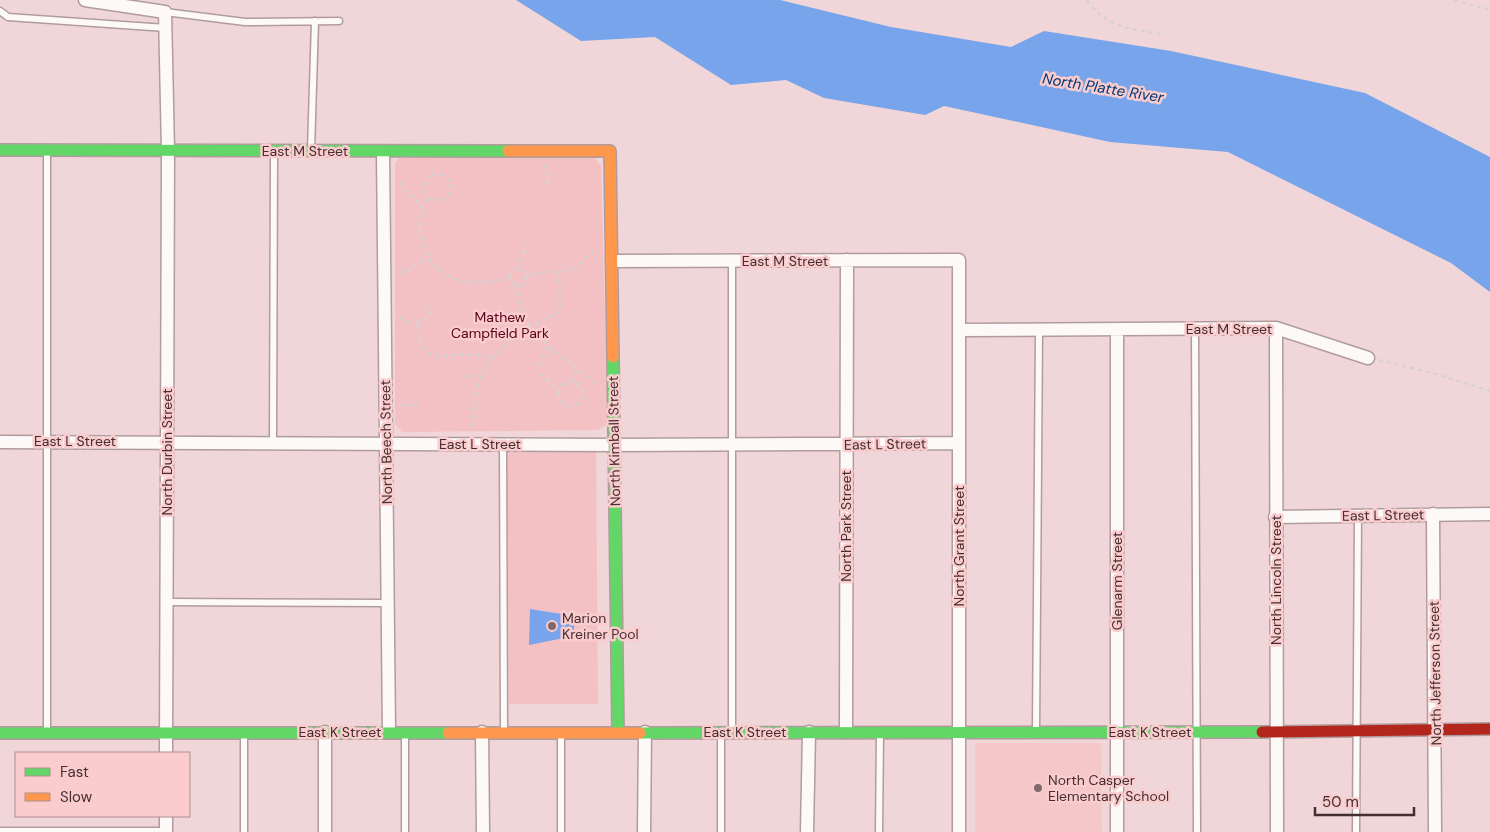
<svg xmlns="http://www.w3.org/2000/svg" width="1490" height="832" font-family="'DM Sans',sans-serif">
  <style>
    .built { fill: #f6c7c9 }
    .green { fill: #f3c1c4 }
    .water { fill: #77a4eb }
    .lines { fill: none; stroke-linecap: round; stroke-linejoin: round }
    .lane-casing { stroke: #b19c9d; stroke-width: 9 }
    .street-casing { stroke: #b19c9d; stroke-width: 15 }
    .fast-casing { stroke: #b19c9d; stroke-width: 14 }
    .slow-casing { stroke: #b19c9d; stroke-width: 14 }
    .jam-casing { stroke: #b19c9d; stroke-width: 14 }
    .path { stroke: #d8d1d1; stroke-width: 2.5; stroke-dasharray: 4 4; stroke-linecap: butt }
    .lane { stroke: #fdf9f9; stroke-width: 6 }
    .street { stroke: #fdf9f9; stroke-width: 12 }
    .fast { stroke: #63d668; stroke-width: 11 }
    .slow { stroke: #ff974d; stroke-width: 11 }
    .jam { stroke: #b3261e; stroke-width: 11 }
    .poi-dot { fill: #80696a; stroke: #faccce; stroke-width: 2 }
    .labels { text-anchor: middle; stroke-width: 5; stroke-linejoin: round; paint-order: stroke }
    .street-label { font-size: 14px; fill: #442e2f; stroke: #faccce }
    .park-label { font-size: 14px; fill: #580016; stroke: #faccce }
    .poi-label { font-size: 14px; fill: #442e2f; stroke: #faccce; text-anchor: start }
    .water-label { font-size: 15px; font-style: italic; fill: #003674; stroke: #faccce }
  </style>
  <rect width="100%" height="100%" fill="#f0d6d8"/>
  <path class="built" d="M975,743H1101L1102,832H975Z"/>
  <path class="green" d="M399,158H595L601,166L608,423L598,430L402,432L395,424V163Z
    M596,451L598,704H509L507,452Z"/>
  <path class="water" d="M516,0H780L891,27L1011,47L1044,31L1171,51L1365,93L1490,157V292L1451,263L1228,152L1110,142L944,106L925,115L824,98L786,80L731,85L655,37L581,41Z
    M530,609L574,616V636L529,645Z"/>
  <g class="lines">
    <g class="lane-casing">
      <path id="lane" d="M0,11L8,17L166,28
        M165,12L245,22L339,21
        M311,150L315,21
        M732,261V732
        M1195,329L1197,832
        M273,442L274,153
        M503,444L504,730
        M167,602L387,603
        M1036,731L1039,330
        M47,732V152
        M561,733V832
        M0,831H166
        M244,832V734
        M405,832V733
        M721,832V733
        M879,832L880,733
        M1356,832L1358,515"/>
    </g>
    <g class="street-casing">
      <path id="street" d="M85,0L165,12L168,151L166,753
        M383,152L389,732
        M612,261L959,260V832
        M1276,328L1277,832
        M959,330L1276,328L1368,358
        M1117,330V832
        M0,442L614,445L959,443
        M1433,514L1435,832
        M1275,517L1490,514
        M482,732L483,832
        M846,732L847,260
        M166,832V816
        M325,832V732
        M644,832L645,732
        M807,832L809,732"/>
    </g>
    <g class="fast-casing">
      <path id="fast" d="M0,150L508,151
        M613,357L618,732
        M0,733H448
        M640,733L1262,732"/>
    </g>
    <g class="slow-casing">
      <path id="slow" d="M508,151H610L613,357
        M448,733H640"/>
    </g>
    <g class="jam-casing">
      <path id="jam" d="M1262,732L1490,729"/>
    </g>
    <path class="path" d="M1087,0C1109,30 1131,28 1165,35
      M1454,0L1490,10
      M545,165L549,176L547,185
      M432,174L443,175L451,182V192L442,200L428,199L425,192L426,179Z
      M400,182L407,193L423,207
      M428,199C413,223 420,235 430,260
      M510 277a8 8 0 1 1 16 0a8 8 0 1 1-16 0Z
      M518,269L526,244
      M400,272H407C414,264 419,260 430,260C456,289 475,283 510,279
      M526,275L574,269L595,249
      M516,284C520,338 564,354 598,386
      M400,318C412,324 421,325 430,313L429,307L421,303
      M418,323C418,380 464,341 492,360
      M503,336L506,346
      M1379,360L1436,374L1490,391
      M538,365L548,348
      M540,375L545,376L555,389L560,391
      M465,378L470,375L481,376
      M572,382L577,367
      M559 394a12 12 0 1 1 24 0a12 12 0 1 1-24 0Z
      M399,405H414L419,401
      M473,427C474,414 473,401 477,388C485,355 530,323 560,312L559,272"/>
    <use href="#lane" class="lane"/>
    <use href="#street" class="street"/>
    <use href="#fast" class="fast"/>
    <use href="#slow" class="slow"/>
    <use href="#jam" class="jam"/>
  </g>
  <g class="poi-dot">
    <circle cx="552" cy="626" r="5"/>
    <circle cx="1038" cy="788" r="5"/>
  </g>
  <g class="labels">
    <g class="street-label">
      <text x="305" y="156">East M Street</text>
      <text x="785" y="266">East M Street</text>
      <text x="1229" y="334">East M Street</text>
      <text x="75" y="446">East L Street</text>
      <text transform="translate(614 441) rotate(-91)" y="5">North Kimball Street</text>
      <text transform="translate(386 442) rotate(-91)" y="5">North Beech Street</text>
      <text x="480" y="449">East L Street</text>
      <text transform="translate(885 444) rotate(-1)" y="5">East L Street</text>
      <text transform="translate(167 452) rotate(-90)" y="5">North Durbin Street</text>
      <text transform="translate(1383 515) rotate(-1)" y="5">East L Street</text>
      <text transform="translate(846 526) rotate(-90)" y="5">North Park Street</text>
      <text transform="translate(959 546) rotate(-90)" y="5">North Grant Street</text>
      <text transform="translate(1276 580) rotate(-90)" y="5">North Lincoln Street</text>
      <text transform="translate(1117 581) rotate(-90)" y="5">Glenarm Street</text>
      <text transform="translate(1435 673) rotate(-91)" y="5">North Jefferson Street</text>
      <text x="340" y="737">East K Street</text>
      <text x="745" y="737">East K Street</text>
      <text x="1150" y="737">East K Street</text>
    </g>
    <g class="park-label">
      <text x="500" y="322">Mathew<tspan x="500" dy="16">Campfield Park</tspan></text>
    </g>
    <g class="poi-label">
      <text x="562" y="623">Marion<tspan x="562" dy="16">Kreiner Pool</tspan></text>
      <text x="1048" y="785">North Casper<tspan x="1048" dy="16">Elementary School</tspan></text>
    </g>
    <g class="water-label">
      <text transform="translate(1103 88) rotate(9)" y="5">North Platte River</text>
    </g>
  </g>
  <rect x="15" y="752" width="175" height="65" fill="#faccce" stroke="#b18d8e"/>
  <rect x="25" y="768" width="25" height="8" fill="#63d668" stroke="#b18d8e"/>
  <text x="60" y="777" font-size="15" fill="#442e2f">Fast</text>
  <rect x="25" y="793" width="25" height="8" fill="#ff974d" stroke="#b18d8e"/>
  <text x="60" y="802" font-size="15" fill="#442e2f">Slow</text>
  <path d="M1315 807v8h99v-8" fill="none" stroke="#442e2f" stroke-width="2.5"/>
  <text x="1322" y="807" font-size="15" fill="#442e2f" stroke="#faccce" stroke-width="4" paint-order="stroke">50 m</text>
</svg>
